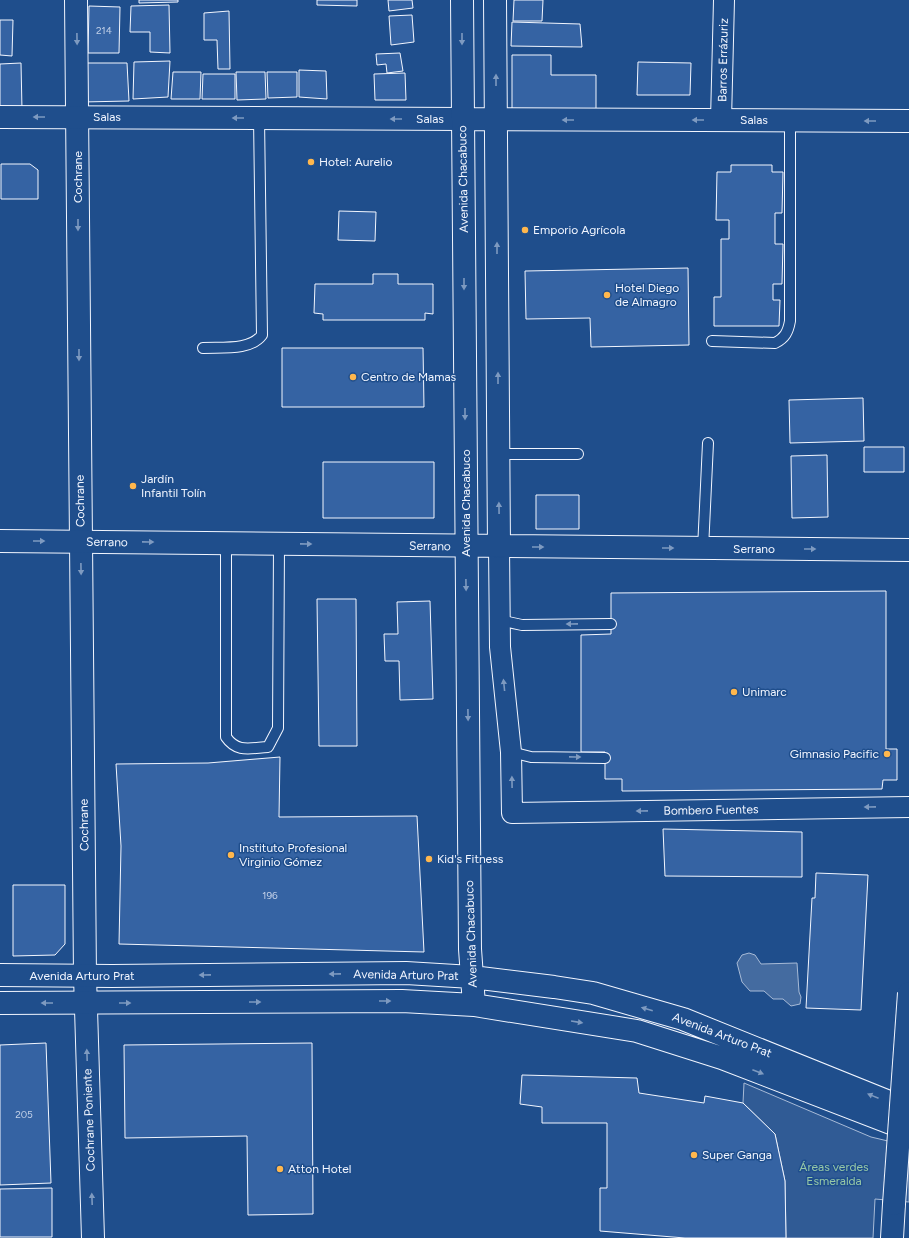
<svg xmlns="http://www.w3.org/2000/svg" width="909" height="1238" font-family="Figtree,sans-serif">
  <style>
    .green { fill: #305b95; stroke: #a8bbd7 }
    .water { fill: #446ba0; stroke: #a8bbd7 }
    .building { fill: #3563a3; stroke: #f2f6ff }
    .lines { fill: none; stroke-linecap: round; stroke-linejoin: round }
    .service-casing { stroke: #f2f6ff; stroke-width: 12 }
    .minor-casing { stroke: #f2f6ff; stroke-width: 22 }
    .tertiary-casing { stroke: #f2f6ff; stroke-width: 24 }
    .secondary-casing { stroke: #f2f6ff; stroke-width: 24 }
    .primary-casing { stroke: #f2f6ff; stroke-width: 24 }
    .service { stroke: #1f4e8c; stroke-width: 10 }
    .minor { stroke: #1f4e8c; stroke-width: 20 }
    .tertiary { stroke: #1f4e8c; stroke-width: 22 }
    .secondary { stroke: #1f4e8c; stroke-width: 22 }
    .primary { stroke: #1f4e8c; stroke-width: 22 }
    .primary-bridge-casing { stroke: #f2f6ff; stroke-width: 24; stroke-linecap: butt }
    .primary-bridge { stroke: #1f4e8c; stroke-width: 22 }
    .oneway { fill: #7e9ac0 }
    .poi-dot { fill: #ffb74d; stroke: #1f4e8c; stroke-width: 1.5 }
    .labels { text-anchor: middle; stroke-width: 3; stroke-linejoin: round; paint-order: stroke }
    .number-label { font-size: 10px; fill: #c3d1e8 }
    .street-label { font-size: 12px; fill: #f2f6ff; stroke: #1f4e8c }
    .poi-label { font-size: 12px; fill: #f2f6ff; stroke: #1f4e8c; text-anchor: start }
    .park-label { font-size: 12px; fill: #97c8a6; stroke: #1f4e8c }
  </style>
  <rect width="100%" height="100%" fill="#1f4e8c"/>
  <path class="green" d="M744,1083L871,1137L909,1146V1202L875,1199L873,1238H786L785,1181L775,1134L743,1103Z"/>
  <path class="water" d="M749,953L755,955L761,964L797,963L799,992L801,997L800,1004L791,1006L783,999H773L764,991H750L742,982L737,963L742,955Z"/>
  <path class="building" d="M139,0H178V2L139,3Z
    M317,0H357V6L317,5Z
    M388,0H412L413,8L389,11Z
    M514,0H543L542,21H513Z
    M169,5L170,53L150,52V32H130L131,6Z
    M89,6L120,7L119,53H88Z
    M229,11L230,69H218L217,40H204V13Z
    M412,15L414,42L391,45L389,16Z
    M0,20H13L12,56L0,55Z
    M512,22L580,24L582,47L511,46Z
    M400,53L403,71L387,73L386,64L377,65L376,54Z
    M512,55H551V75H596V109H512Z
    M170,61L168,97L133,99L134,62Z
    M638,62L691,63L690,95H637Z
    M21,63L22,110L0,111V64Z
    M81,63H127L129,101L82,102Z
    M299,70L326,71L327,99L299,97Z
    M173,72H201L200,99H171Z
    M236,72H265L266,99L237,100Z
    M267,72H297V97L268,98Z
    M405,73L406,100H375L374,74Z
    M203,74H235V99H202Z
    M1,164H30L38,170V199H1Z
    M731,165H772V172H783L782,213H775V244H783L782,284H773V300H780L779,326H714V297H721V239H729V220H716L717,172H731Z
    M339,211L376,212L375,241L338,240Z
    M688,268L689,345L591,347L590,318L526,319L525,271Z
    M373,274H398V284H433V314L425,313V320H323V314L314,313L315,284H373Z
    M282,348H423L424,407H282Z
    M863,398L864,441L790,443L789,400Z
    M864,447H904V472H864Z
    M827,455L828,517L792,518L791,456Z
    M323,462H434V518H323Z
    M536,495H579V529H536Z
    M886,591V749H897V780H883L882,789L622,791V779H605V752H581V635L611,634V593Z
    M317,599H356L357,746H319Z
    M430,601L433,699L400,700L399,661H385L384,634H398L397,602Z
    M280,757L279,817L417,816L424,952L119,944L121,846L116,764L208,763Z
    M663,829L802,832V877L665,876Z
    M816,873L868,875L861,1010L806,1008L812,898H815Z
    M13,885H65V944L55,955L13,956Z
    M46,1043L51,1183L0,1185V1045Z
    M312,1043L313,1214L248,1215L247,1136L125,1138L124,1045Z
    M522,1075L637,1078L639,1093L704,1103L705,1096L743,1103L775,1134L785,1181L786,1238H685L600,1231V1188H607V1123H542V1107L520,1104Z
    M52,1188V1237H0V1189Z"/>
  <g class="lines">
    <g class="service-casing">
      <path id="service" d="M712,341L775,343C785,338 788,332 790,321V121
        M203,348C222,347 250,351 262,335L259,118
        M499,454H578
        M226,543V737C237,753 250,748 268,747L278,728L279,544
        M703,549L708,443
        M500,617L508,622L522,625L611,624
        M511,752L531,757L605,758"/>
    </g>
    <g class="minor-casing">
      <path id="minor" d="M721,120L724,0
        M499,547L500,647L511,752L512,813L909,807"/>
    </g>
    <g class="tertiary-casing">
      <path id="tertiary" d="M76,0L85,976L93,1238"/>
    </g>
    <g class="secondary-casing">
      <path id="secondary" d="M0,117L463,119"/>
    </g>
    <g class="primary-casing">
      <path id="primary" d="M462,0L470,949L474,1005
        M495,0L499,547
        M463,119L909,121
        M0,541L909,550
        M0,975L112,976L406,973L472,977L554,987L593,993L683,1019L909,1110
        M0,1003L402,1001L474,1005L637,1031L722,1058L909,1130
        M892,1238L894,1204"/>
    </g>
    <use href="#service" class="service"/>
    <use href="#minor" class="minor"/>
    <use href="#tertiary" class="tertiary"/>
    <use href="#secondary" class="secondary"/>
    <use href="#primary" class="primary"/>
    <g class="primary-bridge-casing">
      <path id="primary-bridge" d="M894,1204L909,993"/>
    </g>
    <use href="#primary-bridge" class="primary-bridge"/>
  </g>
  <defs><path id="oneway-solid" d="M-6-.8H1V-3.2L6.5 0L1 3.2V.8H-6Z"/></defs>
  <g class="oneway">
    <use href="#oneway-solid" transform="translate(77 39) rotate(89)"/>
    <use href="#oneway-solid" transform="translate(462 39) rotate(90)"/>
    <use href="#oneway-solid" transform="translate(496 80) rotate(-90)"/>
    <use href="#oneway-solid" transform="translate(39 117) rotate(180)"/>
    <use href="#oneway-solid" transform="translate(238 118) rotate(-180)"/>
    <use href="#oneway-solid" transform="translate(396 119) rotate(-180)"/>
    <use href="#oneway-solid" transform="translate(568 120) rotate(-180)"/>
    <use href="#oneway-solid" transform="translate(698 120) rotate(-180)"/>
    <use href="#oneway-solid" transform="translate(870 121) rotate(-180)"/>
    <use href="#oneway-solid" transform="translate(78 225) rotate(90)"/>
    <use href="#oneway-solid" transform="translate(497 248) rotate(-90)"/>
    <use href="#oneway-solid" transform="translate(464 284) rotate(90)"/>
    <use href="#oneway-solid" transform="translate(79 355) rotate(90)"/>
    <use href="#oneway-solid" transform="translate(498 378) rotate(-90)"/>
    <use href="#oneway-solid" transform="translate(465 414) rotate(90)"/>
    <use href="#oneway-solid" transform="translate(499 508) rotate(-91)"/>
    <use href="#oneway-solid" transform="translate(39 541)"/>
    <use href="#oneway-solid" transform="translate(148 542) rotate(1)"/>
    <use href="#oneway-solid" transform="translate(306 544) rotate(1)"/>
    <use href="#oneway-solid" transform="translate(538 547)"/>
    <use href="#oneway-solid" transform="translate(668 548)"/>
    <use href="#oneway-solid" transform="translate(810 549)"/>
    <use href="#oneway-solid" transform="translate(81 569) rotate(89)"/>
    <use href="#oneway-solid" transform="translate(466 585) rotate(89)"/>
    <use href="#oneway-solid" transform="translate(572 624) rotate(179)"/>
    <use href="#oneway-solid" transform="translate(504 685) rotate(-96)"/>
    <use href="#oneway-solid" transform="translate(468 715) rotate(89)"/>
    <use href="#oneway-solid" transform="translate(575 757) rotate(1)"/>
    <use href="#oneway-solid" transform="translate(512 782) rotate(-91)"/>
    <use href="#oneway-solid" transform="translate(870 807) rotate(179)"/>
    <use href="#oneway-solid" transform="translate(642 811) rotate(179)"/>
    <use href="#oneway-solid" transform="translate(335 974) rotate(179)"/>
    <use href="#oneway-solid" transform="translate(205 975) rotate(179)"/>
    <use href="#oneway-solid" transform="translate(385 1001)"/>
    <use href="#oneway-solid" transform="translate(255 1002)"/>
    <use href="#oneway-solid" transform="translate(47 1003) rotate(180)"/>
    <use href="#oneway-solid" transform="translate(125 1003)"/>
    <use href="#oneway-solid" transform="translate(647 1009) rotate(-164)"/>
    <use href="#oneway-solid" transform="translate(577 1022) rotate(9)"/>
    <use href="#oneway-solid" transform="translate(87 1055) rotate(-92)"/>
    <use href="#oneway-solid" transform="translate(758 1072) rotate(21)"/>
    <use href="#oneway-solid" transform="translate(873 1096) rotate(-158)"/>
    <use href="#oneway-solid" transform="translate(92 1199) rotate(-92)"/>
  </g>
  <g class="poi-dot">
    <circle cx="311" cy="162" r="4"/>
    <circle cx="525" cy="230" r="4"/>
    <circle cx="607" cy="295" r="4"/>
    <circle cx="353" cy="377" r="4"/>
    <circle cx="133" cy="486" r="4"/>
    <circle cx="734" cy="692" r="4"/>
    <circle cx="887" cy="754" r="4"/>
    <circle cx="231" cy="855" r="4"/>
    <circle cx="429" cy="859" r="4"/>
    <circle cx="694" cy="1155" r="4"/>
    <circle cx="280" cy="1169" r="4"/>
  </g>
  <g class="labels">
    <g class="number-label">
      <text x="104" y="34">214</text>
      <text x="270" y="899">196</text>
      <text x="24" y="1118">205</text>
    </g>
    <g class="street-label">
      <text transform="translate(723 60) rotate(-89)" y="4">Barros Errázuriz</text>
      <text x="107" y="121">Salas</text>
      <text x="430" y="123">Salas</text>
      <text x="754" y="124">Salas</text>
      <text transform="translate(78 177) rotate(-90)" y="4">Cochrane</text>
      <text transform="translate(463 179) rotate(-91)" y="4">Avenida Chacabuco</text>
      <text transform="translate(80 501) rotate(-91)" y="4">Cochrane</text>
      <text transform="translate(466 503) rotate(-90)" y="4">Avenida Chacabuco</text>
      <text transform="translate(107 542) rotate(1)" y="4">Serrano</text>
      <text transform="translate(430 546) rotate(1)" y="4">Serrano</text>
      <text x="754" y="553">Serrano</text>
      <text transform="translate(711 810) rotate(-1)" y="4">Bombero Fuentes</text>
      <text transform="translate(84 825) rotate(-91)" y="4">Cochrane</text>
      <text transform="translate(471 934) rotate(-92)" y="4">Avenida Chacabuco</text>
      <text transform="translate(406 975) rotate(1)" y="4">Avenida Arturo Prat</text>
      <text x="82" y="980">Avenida Arturo Prat</text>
      <text transform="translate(722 1035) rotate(21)" y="4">Avenida Arturo Prat</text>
      <text transform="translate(89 1120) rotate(-92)" y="4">Cochrane Poniente</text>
    </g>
    <g class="poi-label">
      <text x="319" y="166">Hotel: Aurelio</text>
      <text x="533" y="234">Emporio Agrícola</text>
      <text x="615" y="292">Hotel Diego<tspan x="615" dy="14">de Almagro</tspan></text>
      <text x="361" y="381">Centro de Mamas</text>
      <text x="141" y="483">Jardín<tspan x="141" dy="14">Infantil Tolín</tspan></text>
      <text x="742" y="696">Unimarc</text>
      <text x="879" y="758" text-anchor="end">Gimnasio Pacific</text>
      <text x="239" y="852">Instituto Profesional<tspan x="239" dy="14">Virginio Gómez</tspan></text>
      <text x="437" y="863">Kid's Fitness</text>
      <text x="702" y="1159">Super Ganga</text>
      <text x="288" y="1173">Atton Hotel</text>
    </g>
    <g class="park-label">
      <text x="834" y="1171">Áreas verdes<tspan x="834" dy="14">Esmeralda</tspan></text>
    </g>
  </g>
</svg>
